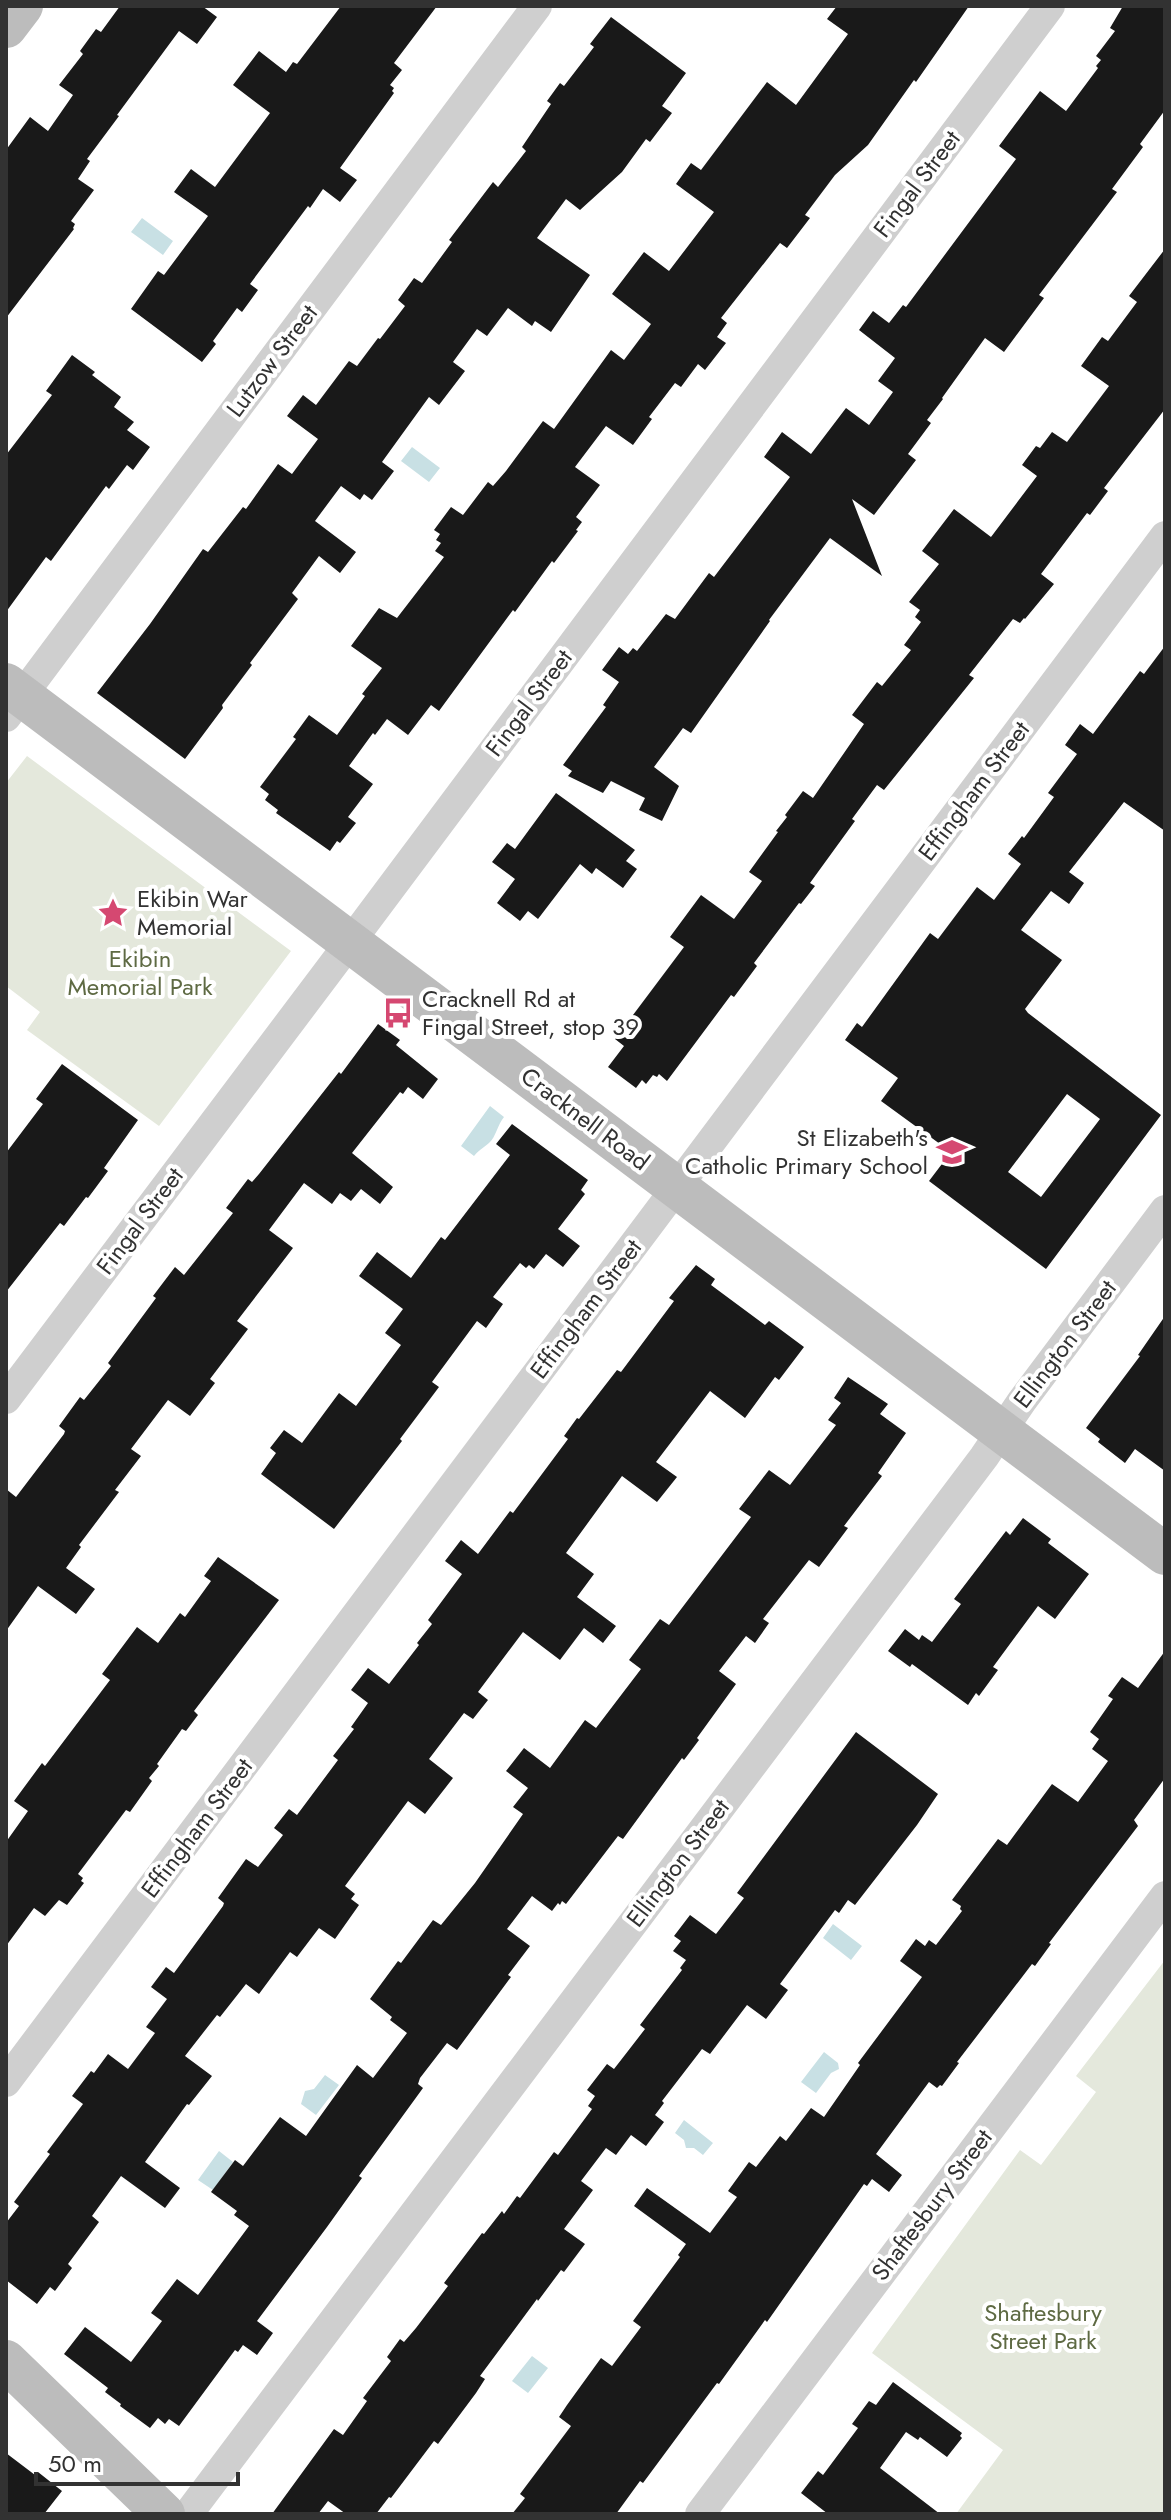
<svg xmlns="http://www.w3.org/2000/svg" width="1171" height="2520" font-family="Jost,sans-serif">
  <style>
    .green { fill: #e4e8dc }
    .water { fill: #c8e0e4 }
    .building { fill: #191919; fill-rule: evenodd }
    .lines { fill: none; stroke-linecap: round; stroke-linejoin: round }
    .street { stroke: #cfcfcf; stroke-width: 30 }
    .secondary { stroke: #bcbcbc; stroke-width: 42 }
    .labels { text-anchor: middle; stroke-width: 8; stroke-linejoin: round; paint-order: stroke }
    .street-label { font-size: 24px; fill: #323232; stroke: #fff }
    .poi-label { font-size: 24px; fill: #323232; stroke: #fff; text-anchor: start }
    .park-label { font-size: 24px; fill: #5e6a43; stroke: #fff }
  </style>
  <rect width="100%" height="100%" fill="#fff"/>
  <path class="green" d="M27,756L291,951L159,1126L27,1030L40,1012L6,986V783Z
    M1165,1960V2514H956L1003,2450L872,2353L1020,2150L1041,2165L1096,2092L1076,2076Z"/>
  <path class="water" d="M142,218L173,241L163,255L131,232Z
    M412,447L440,468L429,482L401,461Z
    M490,1106L504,1117C498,1124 495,1138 490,1142C485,1147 480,1149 474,1156L461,1146Z
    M833,1924L862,1946L851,1960L823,1938Z
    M824,2052L838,2063L839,2069L831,2073L816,2093L801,2082Z
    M325,2075L339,2085L316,2115L301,2104L305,2091L314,2089Z
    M684,2120L713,2143L703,2155L694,2148H686L684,2140L675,2133Z
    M219,2151L233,2162L213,2190L198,2180Z
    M532,2356L548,2368L528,2393L512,2381Z"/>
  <path class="building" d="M120,6H202L217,17L197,44L179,31L117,115L119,116L87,159L90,161L78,179L94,190L71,221L75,224L73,228L74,229L6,318V150L30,117L48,131L73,95L59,85L83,54L80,51L96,29L101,32Z
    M341,6H437L394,63L402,70L390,85L394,88L392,91L394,93L340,168L357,180L340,202L323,189L310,208L308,206L250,284L258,290L242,312L237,308L213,341L216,344L202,362L131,309L158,271L164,275L208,216L174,192L191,169L215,187L270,113L233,85L259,51L286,72L293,62L297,64Z
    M837,6H969L916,82L914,80L868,145L835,175L805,215L810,218L787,248L780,243L721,318L727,323L717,337L726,343L705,370L698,364L681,387L675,383L649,417L652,419L633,445L606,426L575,467L600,485L576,517L582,522L576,530L578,531L554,563L552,561L515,612L513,610L439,711L431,705L408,735L387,719L375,735L373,733L349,766L373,784L348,817L356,823L340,843L337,841L330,851L276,813L278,810L265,800L269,794L260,787L296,739L293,737L309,715L337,735L365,696L362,694L382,668L351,646L379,608L397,618L444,557L435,551L441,543L436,540L440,534L434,530L451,507L463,515L488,482L493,486L506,471L543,421L554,429L611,350L624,360L651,324L612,294L644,252L669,271L714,212L676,184L691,163L701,170L767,82L796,105L848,34L827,19Z
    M1123,6H1165V110L1140,144L1143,147L1112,189L1117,192L1039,295L1044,298L1004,352L985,338L942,398L943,399L927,420L931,423L908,454L916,460L874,515L852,499L882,576L830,538L769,620L770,621L691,733L683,728L654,767L679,786L662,821L639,810L645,798L611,781L603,793L568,776L572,771L563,765L606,707L603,705L619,682L602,670L619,647L628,654L633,648L637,651L666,614L675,619L709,573L714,577L790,477L764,457L782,432L811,454L846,408L869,425L893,392L878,381L895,358L859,330L873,311L889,323L903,305L906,307L1016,159L999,146L1040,91L1066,111L1098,68L1096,66L1101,60L1096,56L1115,31L1110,28Z
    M611,17L686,73L662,106L672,113L650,142L646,139L622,172L580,210L566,199L537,238L590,275L551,332L535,321L532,326L508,308L487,336L477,329L453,362L465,371L439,405L429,397L382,462L394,471L372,500L364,494L360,500L341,486L315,521L356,552L340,573L319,556L292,593L298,599L250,663L252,665L222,705L223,708L185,759L97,693L150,624L203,549L208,552L243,507L246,509L278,464L292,474L318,439L287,416L303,395L316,405L349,361L357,366L378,338L380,339L405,306L398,300L414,278L422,283L452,242L449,240L493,182L498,187L526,151L522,147L551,104L547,101L560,83L564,86L594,47L590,44Z
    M1165,249V409L1104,488L1108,491L1090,515L1087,513L1041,574L1054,584L1025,619L1024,618L1020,623L1013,619L969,675L974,678L884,790L877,785L852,819L855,821L810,883L815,886L801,904L799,903L754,963L757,966L734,997L731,995L667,1081L659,1074L657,1077L653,1075L646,1084L642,1080L636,1088L608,1067L624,1046L615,1039L684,947L670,937L701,895L734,919L762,881L749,872L778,832L776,831L787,817L785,815L803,791L813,798L864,724L852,715L877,682L882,686L911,650L904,645L921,622L915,617L920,610L909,602L939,564L922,551L954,509L991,537L1037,476L1022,465L1036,446L1040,448L1052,432L1067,442L1109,386L1081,366L1102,337L1108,341L1137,302L1129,296Z
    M72,355L95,372L92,375L121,397L114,407L134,422L127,430L150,447L133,470L127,465L109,489L106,486L51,561L46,557L6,612V455L52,395L46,391Z
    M1165,646V831L1124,802L1069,872L1084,883L1069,904L1051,891L1021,930L1062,960L1025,1009L1028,1013L1161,1115L1046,1269L929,1181L951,1152L881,1101L898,1078L845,1040L857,1023L862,1027L930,933L938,939L977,887L994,900L1021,864L1008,854L1022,836L1024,838L1054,797L1048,793L1077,754L1065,745L1080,724L1093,734L1140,671L1144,674ZM1067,1094L1100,1119L1041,1197L1008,1172Z
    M556,793L635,850L626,861L637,869L623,888L596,868L592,874L580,864L538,919L528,911L520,921L497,903L515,879L492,862L507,843L515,849Z
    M378,1024L400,1040L396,1045L438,1079L423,1099L408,1087L403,1094L400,1092L352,1153L393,1187L380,1204L361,1189L351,1201L340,1193L332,1204L304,1183L269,1230L293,1248L237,1321L248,1329L210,1379L215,1383L190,1416L168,1400L131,1449L141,1456L115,1490L119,1492L79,1545L81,1547L66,1568L95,1589L76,1614L38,1586L6,1631V1489L16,1497L64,1434L65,1431L59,1426L80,1397L84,1400L111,1366L108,1363L156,1298L153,1296L175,1267L184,1275L233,1213L226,1208L248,1179L252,1182L259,1174L339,1072L341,1074Z
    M62,1064L138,1120L104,1168L108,1171L88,1198L86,1197L64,1226L60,1223L6,1292V1153L43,1104L36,1099Z
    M512,1124L588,1180L581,1190L585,1194L558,1229L580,1246L563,1267L546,1254L534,1269L529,1265L526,1268L520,1263L493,1297L503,1304L486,1328L477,1321L432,1382L439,1387L400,1439L402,1441L334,1529L261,1474L276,1453L270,1448L284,1430L302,1443L339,1393L356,1406L401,1345L385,1333L403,1309L359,1276L377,1252L411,1278L441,1237L445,1240L510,1155L496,1144Z
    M696,1265L715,1279L711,1285L765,1325L769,1321L804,1347L779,1380L775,1377L745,1418L710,1391L656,1462L677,1477L657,1502L622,1476L566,1553L594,1574L577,1597L616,1626L603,1643L584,1628L560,1660L523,1632L478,1692L488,1700L473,1719L464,1713L429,1759L453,1778L425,1814L408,1801L345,1886L355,1894L351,1899L359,1905L335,1939L319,1928L297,1957L290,1952L259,1994L246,1984L220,2017L217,2015L185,2056L212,2076L189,2105L187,2104L145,2162L180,2188L165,2208L121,2176L92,2216L99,2222L68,2264L72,2268L55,2291L50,2287L37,2304L6,2280V2223L19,2206L14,2202L50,2154L47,2152L83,2104L72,2096L91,2071L94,2073L108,2054L128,2069L155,2033L146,2027L167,1999L151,1987L166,1967L174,1973L223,1906L224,1903L218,1898L246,1859L258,1867L283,1835L274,1828L289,1809L297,1815L338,1760L333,1756L354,1729L351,1727L368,1703L351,1690L368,1668L389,1684L419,1645L417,1643L432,1624L428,1620L462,1574L445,1561L461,1540L478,1554L510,1511L513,1513L568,1439L564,1436L577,1418L579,1419L617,1370L621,1372L674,1301L669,1298Z
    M1165,1316V1471L1135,1449L1125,1463L1098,1442L1100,1439L1086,1428L1140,1356L1138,1355Z
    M848,1377L888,1404L880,1414L906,1433L878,1473L882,1476L844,1526L848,1528L819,1567L809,1560L763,1619L769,1623L755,1643L746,1636L719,1671L736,1684L697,1738L699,1740L684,1760L682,1758L623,1839L618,1836L566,1904L562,1901L560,1905L558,1903L552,1911L532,1896L507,1929L530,1946L508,1975L511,1977L457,2050L447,2043L420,2078L418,2084L423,2088L359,2176L362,2178L327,2227L257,2321L273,2333L257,2355L243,2345L238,2352L235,2350L179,2426L169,2419L165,2424L158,2418L150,2428L120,2406L121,2404L105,2392L108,2388L64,2354L85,2327L131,2362L162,2321L151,2313L177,2279L198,2295L249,2226L234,2215L237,2211L211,2192L235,2160L243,2166L280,2117L306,2136L357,2065L373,2078L407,2033L390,2020L392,2017L370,1999L398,1961L401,1963L433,1920L441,1925L475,1883L523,1814L513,1807L528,1788L506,1771L524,1748L550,1768L585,1720L596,1728L641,1669L629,1660L660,1619L669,1625L751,1517L739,1509L769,1470L790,1485L836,1425L828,1420L841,1403L834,1398Z
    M1023,1518L1051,1539L1048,1543L1089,1574L1055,1619L1038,1606L993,1667L998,1670L979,1696L976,1693L968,1705L912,1664L910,1667L888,1651L905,1629L919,1640L922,1635L932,1642L961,1604L954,1599L1006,1531L1010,1535Z
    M218,1557L279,1600L194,1711L198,1715L186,1731L182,1729L157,1764L159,1766L149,1778L152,1781L130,1812L126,1810L78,1874L83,1878L81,1881L84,1883L67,1905L59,1900L45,1916L34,1908L6,1946V1842L28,1811L14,1801L42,1763L45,1766L110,1680L102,1674L137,1627L158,1643L180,1613L185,1617L211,1581L204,1576Z
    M1165,1651V1778L1134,1820L1138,1826L1049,1943L1051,1944L1035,1966L1032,1964L957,2062L959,2063L942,2086L940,2085L937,2088L929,2082L876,2154L902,2175L889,2192L872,2179L867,2186L864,2184L767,2322L765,2320L719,2384L717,2383L643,2483L640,2481L616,2514H512L525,2498L520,2494L571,2426L559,2417L567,2405L601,2358L612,2366L641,2327L633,2321L680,2257L678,2255L686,2244L634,2206L647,2188L710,2233L737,2197L728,2191L749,2162L756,2167L780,2136L786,2141L811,2108L824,2117L860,2065L858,2063L922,1977L900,1961L916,1939L925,1946L929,1940L936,1945L962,1911L960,1909L961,1906L952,1900L998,1839L1007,1845L1052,1784L1078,1802L1108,1761L1092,1749L1099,1739L1090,1732L1113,1699L1108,1696L1122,1677L1138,1688Z
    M856,1732L938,1794L917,1825L855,1905L848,1900L839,1913L835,1910L780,1984L788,1990L766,2019L747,2005L710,2054L702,2049L662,2101L664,2103L655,2115L664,2122L646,2146L631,2135L616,2155L606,2148L581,2181L593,2190L564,2229L585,2244L564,2272L561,2270L538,2301L537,2299L480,2376L485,2379L476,2393L438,2444L434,2441L391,2498L389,2497L376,2514H346L328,2501L318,2514H272L334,2429L343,2435L367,2401L363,2398L391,2361L387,2357L400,2339L404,2342L416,2328L448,2286L444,2283L482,2233L484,2234L502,2211L504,2214L517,2196L520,2198L554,2152L558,2155L592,2109L588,2106L595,2096L587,2090L607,2064L614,2069L628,2051L645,2029L640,2025L682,1970L680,1968L686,1960L673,1951L681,1941L674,1936L690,1915L716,1934L744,1898L737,1893Z
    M893,2382L962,2433L960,2436L962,2438L947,2457L920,2437L918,2440L906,2432L880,2468L940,2514H828L801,2493L818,2471L823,2475L858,2428L852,2424L869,2401L876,2405Z
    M6,2453L35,2475L38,2472L62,2491L44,2514H6Z"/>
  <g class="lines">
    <path class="street" d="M6,717L537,6
      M6,1399L366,921L1050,6
      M6,2082L1165,536
      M188,2514L984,1457L1022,1401L1165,1210
      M700,2514L1165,1896"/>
    <path class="secondary" d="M6,27L22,6
      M6,684L1165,1554
      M6,2361L164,2514"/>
  </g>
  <defs>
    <g id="sight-bare" transform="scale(2.4)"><path d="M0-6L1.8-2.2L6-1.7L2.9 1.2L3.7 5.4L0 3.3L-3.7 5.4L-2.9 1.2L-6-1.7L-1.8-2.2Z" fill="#d54871" stroke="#fff" stroke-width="2.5" paint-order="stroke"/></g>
    <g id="bus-bare" transform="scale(2.4)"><path d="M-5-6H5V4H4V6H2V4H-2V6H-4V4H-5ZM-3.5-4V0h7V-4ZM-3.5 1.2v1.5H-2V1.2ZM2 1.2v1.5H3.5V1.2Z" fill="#d54871" stroke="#fff" stroke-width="2.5" paint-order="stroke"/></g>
    <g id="school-bare" transform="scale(2.4)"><path d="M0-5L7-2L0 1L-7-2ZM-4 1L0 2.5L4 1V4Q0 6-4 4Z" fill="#d54871" stroke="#fff" stroke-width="2.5" paint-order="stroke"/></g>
  </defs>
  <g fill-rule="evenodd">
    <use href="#sight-bare" x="113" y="913"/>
    <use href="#bus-bare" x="398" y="1013"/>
    <use href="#school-bare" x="952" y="1152"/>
  </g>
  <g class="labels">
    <g class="street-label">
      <text transform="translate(917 184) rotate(-53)" y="8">Fingal Street</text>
      <text transform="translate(272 361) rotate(-53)" y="8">Lutzow Street</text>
      <text transform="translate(529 703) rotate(-53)" y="8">Fingal Street</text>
      <text transform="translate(974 791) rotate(-53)" y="8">Effingham Street</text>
      <text transform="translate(585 1119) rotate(37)" y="8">Cracknell Road</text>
      <text transform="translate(140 1221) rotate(-53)" y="8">Fingal Street</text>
      <text transform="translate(586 1309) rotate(-53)" y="8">Effingham Street</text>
      <text transform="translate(1065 1344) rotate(-53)" y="8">Ellington Street</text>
      <text transform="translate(197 1828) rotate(-53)" y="8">Effingham Street</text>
      <text transform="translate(678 1863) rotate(-53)" y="8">Ellington Street</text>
      <text transform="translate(932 2205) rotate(-53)" y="8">Shaftesbury Street</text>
    </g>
    <g class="poi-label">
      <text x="137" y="907">Ekibin War<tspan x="137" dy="28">Memorial</tspan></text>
      <text x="422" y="1007">Cracknell Rd at<tspan x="422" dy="28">Fingal Street, stop 39</tspan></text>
      <text x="928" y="1146" text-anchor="end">St Elizabeth's<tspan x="928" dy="28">Catholic Primary School</tspan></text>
    </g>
    <g class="park-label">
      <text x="140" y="967">Ekibin<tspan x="140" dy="28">Memorial Park</tspan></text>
      <text x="1043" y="2321">Shaftesbury<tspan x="1043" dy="28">Street Park</tspan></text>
    </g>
  </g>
  <rect width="1171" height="2520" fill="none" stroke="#323232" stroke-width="16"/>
  <path d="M36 2472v12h202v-12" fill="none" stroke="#323232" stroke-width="4"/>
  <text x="48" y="2472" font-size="24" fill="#323232" stroke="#ffffff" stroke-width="6" paint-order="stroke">50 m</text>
</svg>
